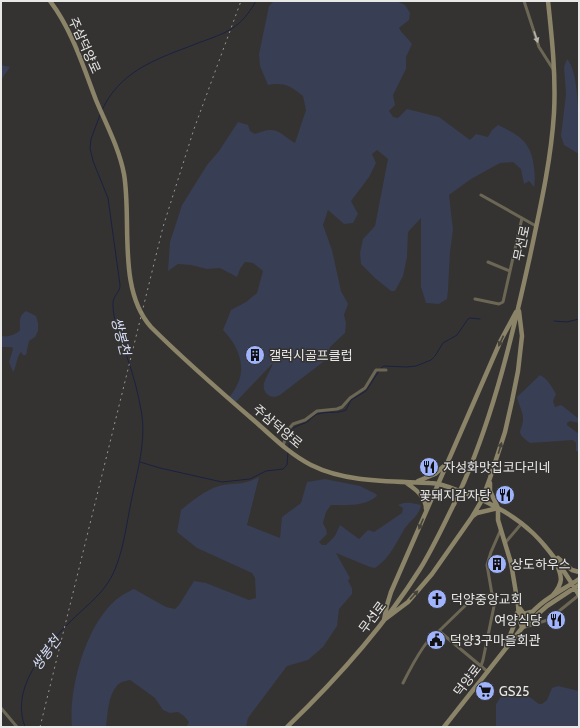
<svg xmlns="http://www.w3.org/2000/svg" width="580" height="728" font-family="Cabin,'Noto Sans KR',sans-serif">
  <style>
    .green { fill: #383e53 }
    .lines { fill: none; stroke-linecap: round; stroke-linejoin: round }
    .stream { stroke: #1a2142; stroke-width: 1 }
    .street { stroke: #6c6755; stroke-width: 3 }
    .secondary { stroke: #8b8468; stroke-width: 4.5 }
    .rail { stroke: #979694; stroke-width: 1; stroke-dasharray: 2 4; stroke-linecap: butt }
    .secondary-bridge { stroke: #8b8468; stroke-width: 4.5 }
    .oneway { fill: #b6b4ac }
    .oneway2 { fill: #45433c }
    .labels { text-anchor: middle; stroke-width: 3; stroke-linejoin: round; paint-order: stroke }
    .street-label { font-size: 13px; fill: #e8e8e6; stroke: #343331 }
    .poi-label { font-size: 13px; fill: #e8e8e6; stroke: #343331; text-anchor: start }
    .water-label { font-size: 14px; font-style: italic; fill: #d4dcf6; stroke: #343331 }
  </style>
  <rect width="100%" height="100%" fill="#343331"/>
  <path class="green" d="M274,1H397C406,6 404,2 410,13L409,20L399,28C402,34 408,38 412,44L406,57V69L393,95L395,105L389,111L393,117L398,118L407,109L439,117L470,140L476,134L488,137L492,130L498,125C519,135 532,142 534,168C535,175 535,181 534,187L529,181L524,184L521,169L513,162L500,163L471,179L449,195L453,230L450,252L448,290L447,299L439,304L426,303L421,287V218L408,232L407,257L403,276L395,291H391L376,279L361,264L360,253L363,239L375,226L388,159L377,150L372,154L376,163L369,177L351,201L358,214L353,223L344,224L328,210L323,225L332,250L341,291L348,304L344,315L346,323L345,333L330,347L327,359L280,395C276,397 273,398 268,395C257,386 270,374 273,363L234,404L228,398C249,376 243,351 223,330L231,310L246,302L257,293L263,271L253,263L245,262L240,269L237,277L220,268L207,269L191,265L178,264L168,271L170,242L182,205L207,165L219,151L238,122L248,125L250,131L255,134C277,125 278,132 295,143L306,110L303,96C290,86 285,82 268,85L260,66L259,54L269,6Z
    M567,59C580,72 579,132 579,154L564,145L561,136L566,94L564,67Z
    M1,65L10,67L1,80Z
    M26,311L36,316L38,323V331L35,337L29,341L26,355H23L21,352C16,358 17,366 13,372L9,362L13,349L12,347H1V333L2,336C8,337 16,335 20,330C20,323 18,316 26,311Z
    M540,375C547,378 552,387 556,394L553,401L555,407L561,405L564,407L579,419V423L570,421L567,423V425L579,434V452L576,451V443L573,440L530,443C513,431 523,432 523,418C523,412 518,403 517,397Z
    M259,477L247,525L280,538L282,517L301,503L307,482L325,479L360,486L376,494L377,496C364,507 346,505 331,505L326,512L323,523L326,529L327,534L319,542L322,545H326L335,536L340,525L359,539L368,530L374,532L402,513L403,508L398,505C406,501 413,503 421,505C419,516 411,520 405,528C396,543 390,558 375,568L370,567L336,553L350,578L348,581L352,588V594L339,609L337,626L323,647L308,660L287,666L248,718L246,727H186L189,722L184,716L178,712L170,713L163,710L155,698L130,680C127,681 123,681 120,683C108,692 108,713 106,727H72C68,688 87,619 121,596C125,593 130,591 134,589L166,607L175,609L179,605L194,581L206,583L249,600L256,598L255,578L252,573L197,548L177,532L181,510C192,501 205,490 219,486C235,482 243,486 259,477Z
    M558,686L579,691V727H496V704L504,692L508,691H516L527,695L539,704H542L547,700L552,688Z"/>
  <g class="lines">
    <path class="stream" d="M102,110C119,73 153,60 188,47C219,34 238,34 256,1
      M554,321L567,322L579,319
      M381,368L384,366L406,367L416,366L431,360L435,356L443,343L457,335L468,319L470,318L480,319
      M289,448C291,430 286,430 305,423C310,421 313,415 318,414C327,411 337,414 346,410L351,400L366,391L379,371
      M140,462L160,468L222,482L250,479L266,471L283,469L287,465L288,452
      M25,727C13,695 33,666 52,642C57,636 62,629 68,624C88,603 107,593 117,564C124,545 127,522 131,502C137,472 147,440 141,410C138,392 133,374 127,357C122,339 112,320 113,302C114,295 120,292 120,285L108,198L93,161L90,148L91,139L100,115"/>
    <path class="street" d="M524,1L539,47L553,69
      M481,195L536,226
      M488,262L510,271
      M475,299L499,304L503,302L522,218
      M283,446L288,430L293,424L305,420L317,411L337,409L342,407L350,398L365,388L376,370H386
      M505,543L522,523
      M525,627L548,620L579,595
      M439,631L488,672
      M481,666L483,660L494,606L487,565L491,552L501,529
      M403,683C410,669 426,637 439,631L471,600L478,597L493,594
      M1,708L17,727"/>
    <path class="secondary" d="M50,1C72,30 83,66 96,100C106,124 119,148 124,174C132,221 117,289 151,327C185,361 222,393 258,424C275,439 291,455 311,465C347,483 391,481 430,483C443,483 456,490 467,494C526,516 547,543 579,595
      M418,481L435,474L444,466
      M405,482C415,489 426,496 426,509
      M464,482C495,410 513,333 530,256C540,209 551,161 554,113C556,76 552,38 548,1
      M490,483V491L498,508V520L511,563L518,605L519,617L522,628
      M473,516L477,513L498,508
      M558,558L572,570L579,572
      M553,595C564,582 562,577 556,562
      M519,607L524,614L531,612
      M384,620L408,602L432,574L472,517L482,500L490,478L505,432L512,401L518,371L522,336L519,311
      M384,620L387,605L391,592L501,340L516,312
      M523,626C532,604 560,592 579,579
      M506,646L514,625L517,613
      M287,727C337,679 383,628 420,569C433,548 443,526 454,504
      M444,727L522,628L547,606L579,585"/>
    <path class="rail" d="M40,727L163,227L194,129L241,1"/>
    <path class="secondary-bridge" d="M454,504L464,482"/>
  </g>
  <defs><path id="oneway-solid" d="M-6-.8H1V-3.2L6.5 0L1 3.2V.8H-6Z"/></defs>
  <use class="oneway" href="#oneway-solid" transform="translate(536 37) rotate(71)"/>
  <g class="oneway2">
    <use href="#oneway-solid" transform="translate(501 341) rotate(115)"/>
    <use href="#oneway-solid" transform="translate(500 448) rotate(-73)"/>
    <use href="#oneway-solid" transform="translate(421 524) rotate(113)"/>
    <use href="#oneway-solid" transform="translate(414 595) rotate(-48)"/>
  </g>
  <defs>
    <g id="building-disc" transform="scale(1)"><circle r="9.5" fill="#a0b3fd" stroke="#343331"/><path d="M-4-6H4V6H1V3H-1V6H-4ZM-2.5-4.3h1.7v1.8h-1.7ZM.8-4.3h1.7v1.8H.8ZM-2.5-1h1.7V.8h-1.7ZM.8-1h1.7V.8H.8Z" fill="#111"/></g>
    <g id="restaurant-disc" transform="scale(1)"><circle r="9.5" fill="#a0b3fd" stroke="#343331"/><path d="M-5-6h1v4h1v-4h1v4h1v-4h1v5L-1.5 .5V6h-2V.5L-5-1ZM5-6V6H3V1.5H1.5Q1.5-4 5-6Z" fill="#111"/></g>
    <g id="church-disc" transform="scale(1)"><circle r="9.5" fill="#a0b3fd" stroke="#343331"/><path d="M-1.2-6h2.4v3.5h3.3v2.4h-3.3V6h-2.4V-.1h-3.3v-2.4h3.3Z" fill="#111"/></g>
    <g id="civic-disc" transform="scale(1)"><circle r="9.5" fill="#a0b3fd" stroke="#343331"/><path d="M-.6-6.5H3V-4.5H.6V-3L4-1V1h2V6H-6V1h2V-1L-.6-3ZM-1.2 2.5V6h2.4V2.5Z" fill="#111"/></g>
    <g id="supermarket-disc" transform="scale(1)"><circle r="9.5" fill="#a0b3fd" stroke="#343331"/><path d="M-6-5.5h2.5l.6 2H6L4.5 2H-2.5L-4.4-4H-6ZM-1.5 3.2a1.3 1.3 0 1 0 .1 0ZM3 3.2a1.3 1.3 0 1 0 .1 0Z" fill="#111"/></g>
  </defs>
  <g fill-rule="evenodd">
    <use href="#building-disc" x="255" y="355"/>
    <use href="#restaurant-disc" x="429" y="467"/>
    <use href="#restaurant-disc" x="505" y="495"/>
    <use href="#building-disc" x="497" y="564"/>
    <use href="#church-disc" x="437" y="599"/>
    <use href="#restaurant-disc" x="556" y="620"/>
    <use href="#civic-disc" x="436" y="640"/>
    <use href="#supermarket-disc" x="485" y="691"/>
  </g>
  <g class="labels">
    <g class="street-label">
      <text transform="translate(85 45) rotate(66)" y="5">주삼덕양로</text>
      <text transform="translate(521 243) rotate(-78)" y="5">무선로</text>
      <text transform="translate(278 426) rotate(40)" y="5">주삼덕양로</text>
      <text transform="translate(372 617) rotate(-53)" y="5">무선로</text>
      <text transform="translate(467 680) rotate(-52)" y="5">덕양로</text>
    </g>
    <g class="poi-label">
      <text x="269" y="360">갤럭시골프클럽</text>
      <text x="443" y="472">자성화맛집코다리네</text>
      <text x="491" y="500" text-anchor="end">꽃돼지감자탕</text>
      <text x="511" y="569">상도하우스</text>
      <text x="451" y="604">덕양중앙교회</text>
      <text x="542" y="625" text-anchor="end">여양식당</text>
      <text x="450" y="645">덕양3구마을회관</text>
      <text x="499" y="696">GS25</text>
    </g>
    <g class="water-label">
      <text transform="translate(121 336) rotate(75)" y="5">쌍봉천</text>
      <text transform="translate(46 653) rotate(-54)" y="5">쌍봉천</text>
    </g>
  </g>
  <rect width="580" height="728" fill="none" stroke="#e8e8e6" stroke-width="4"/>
</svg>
